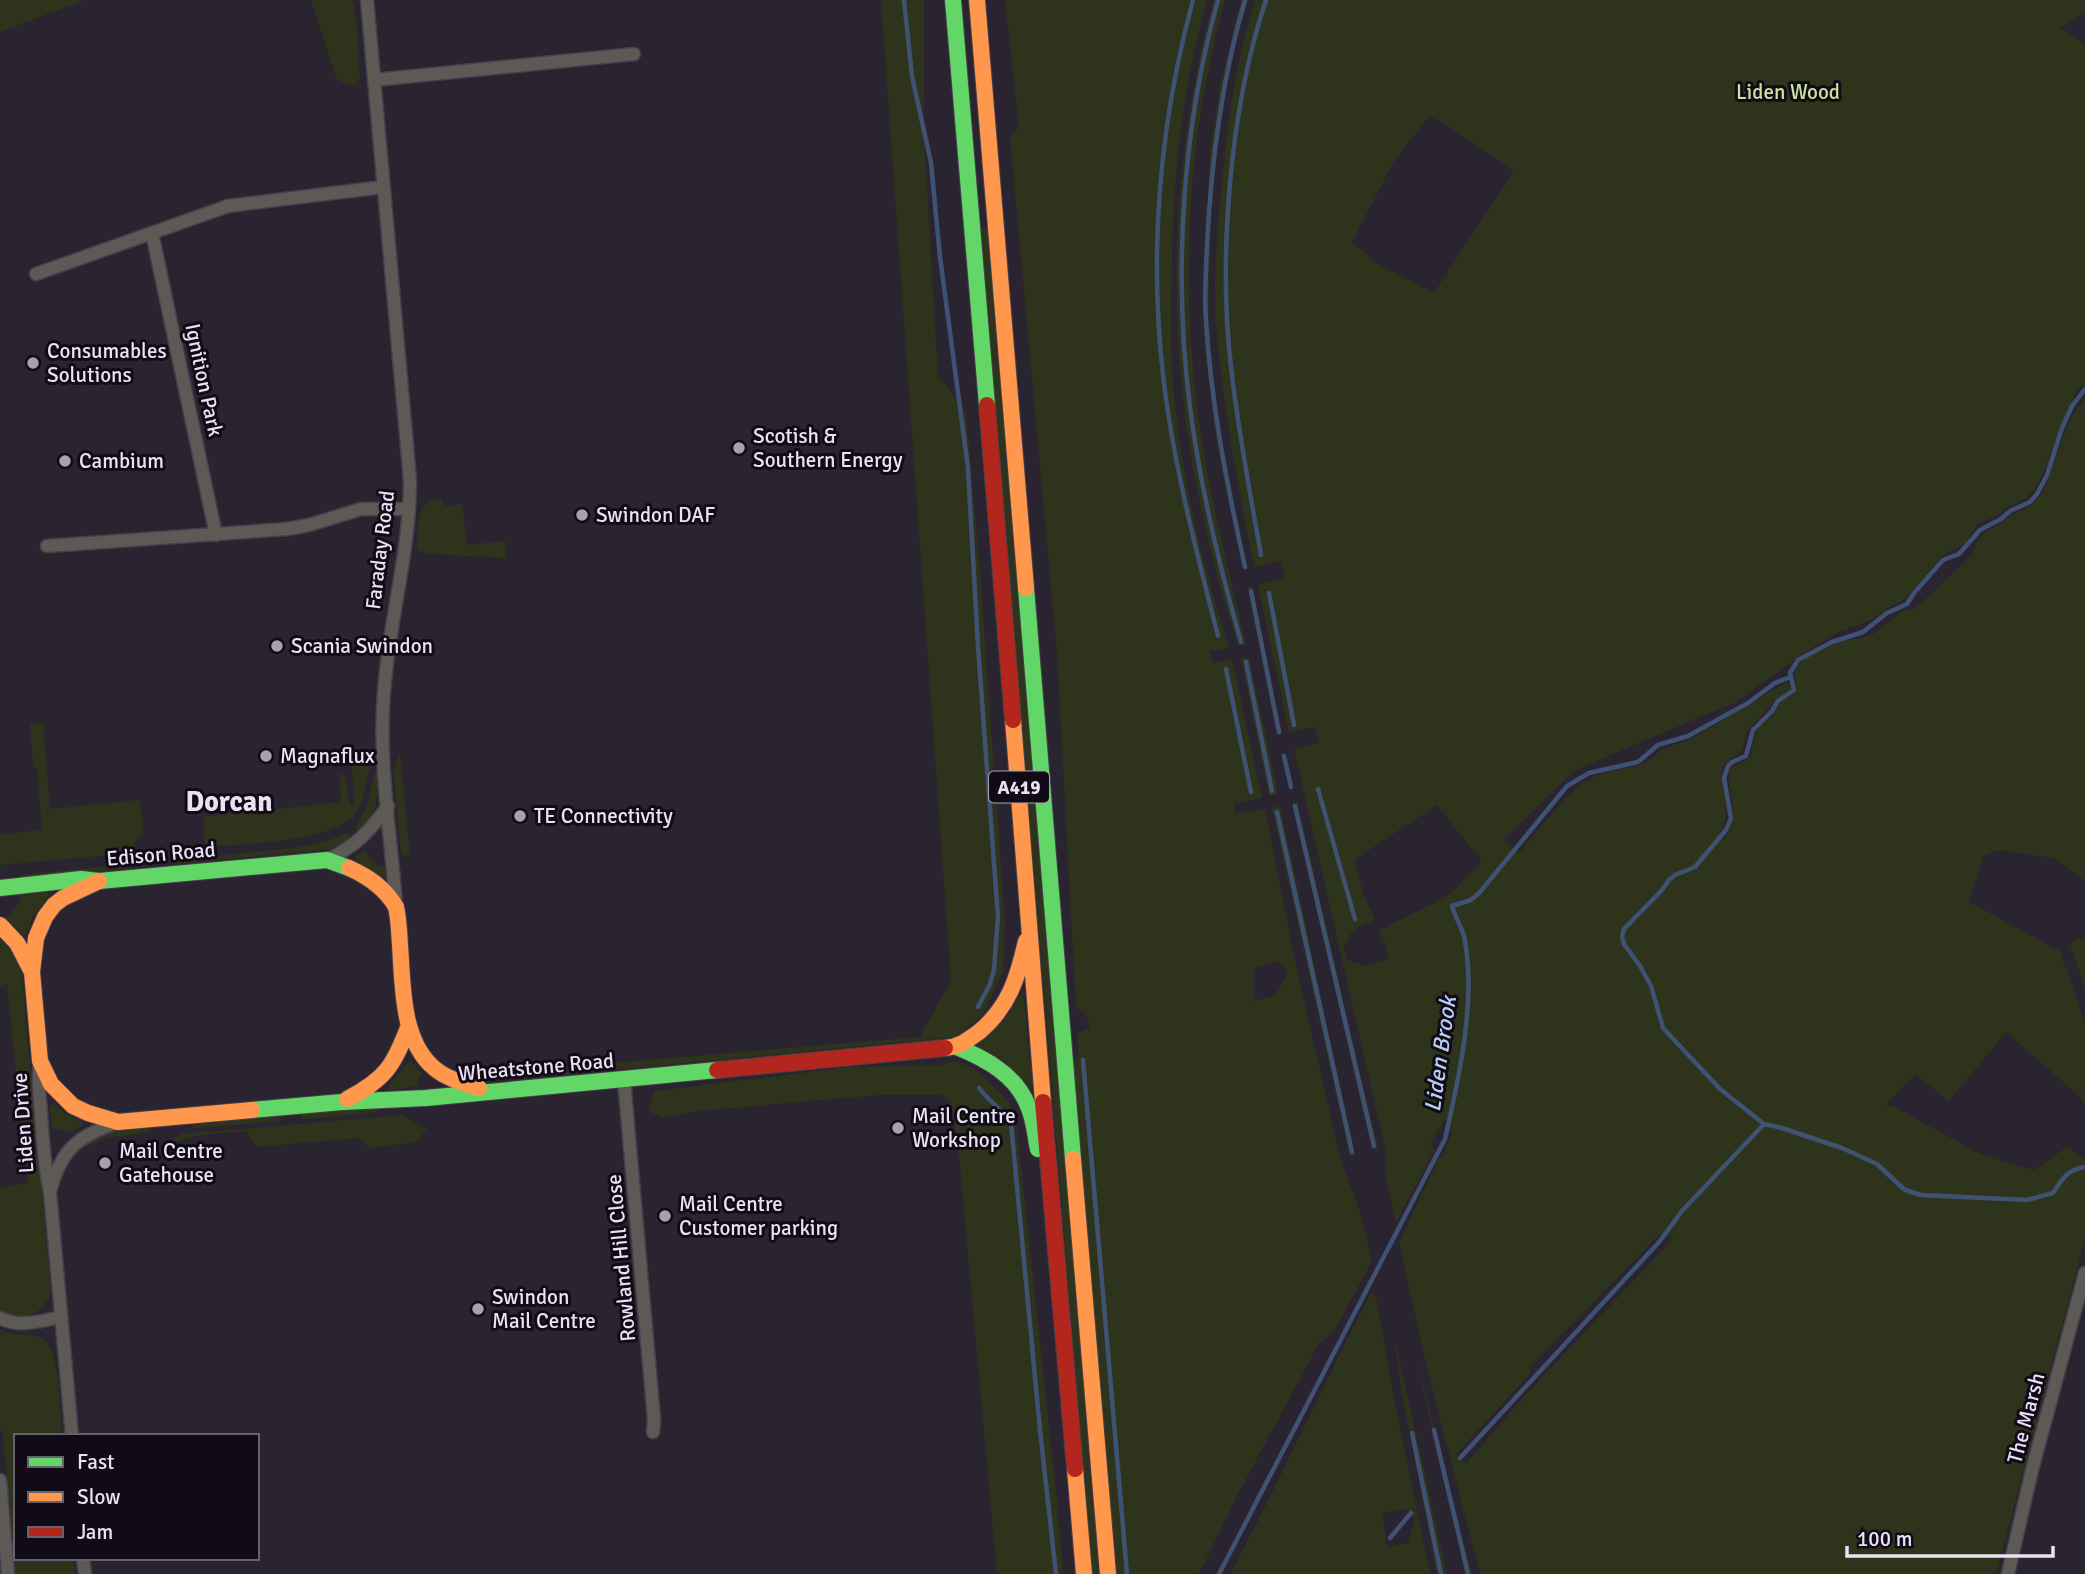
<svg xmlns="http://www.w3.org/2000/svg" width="2085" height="1574" font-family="Signika,sans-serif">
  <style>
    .green { fill: #2d341b; fill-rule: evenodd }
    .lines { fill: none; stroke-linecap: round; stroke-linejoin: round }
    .stream { stroke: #405274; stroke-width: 4.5 }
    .street-casing { stroke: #453f4b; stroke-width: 15 }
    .fast-casing { stroke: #453f4b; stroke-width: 18 }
    .slow-casing { stroke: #453f4b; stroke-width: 18 }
    .jam-casing { stroke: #453f4b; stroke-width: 18 }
    .street { stroke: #5d5a56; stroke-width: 12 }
    .fast { stroke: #63d668; stroke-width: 16 }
    .slow { stroke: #ff974d; stroke-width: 16 }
    .jam { stroke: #b3261e; stroke-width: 16 }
    .poi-dot { fill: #a7a0af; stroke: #100b16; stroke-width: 2.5 }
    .labels { text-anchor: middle; stroke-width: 6; stroke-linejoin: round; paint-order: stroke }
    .shield { fill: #100b16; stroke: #a9a2b1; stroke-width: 2 }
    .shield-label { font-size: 19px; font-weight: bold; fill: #eae2f3 }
    .park-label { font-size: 21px; fill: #cce39c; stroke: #100b16 }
    .poi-label { font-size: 21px; fill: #eae2f3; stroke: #100b16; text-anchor: start }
    .street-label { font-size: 21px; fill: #eae2f3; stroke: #100b16 }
    .water-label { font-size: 23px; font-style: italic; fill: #bacff5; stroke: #100b16 }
    .district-label { font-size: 28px; font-weight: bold; fill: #eae2f3; stroke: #100b16 }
  </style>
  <rect width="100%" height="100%" fill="#2a2431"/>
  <path class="green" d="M0,0H85L0,32Z
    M311,0H353L357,29L360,79L354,86L337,80Z
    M881,0H924V137L938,376L966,411L979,560L1005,922L1003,971L983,1015L955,1037L494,1081L493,1073L920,1037L951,981Z
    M1005,0H1207C1183,86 1173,173 1172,262C1171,303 1170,343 1173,384C1180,469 1202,568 1230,648L1210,651L1213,663L1232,659L1262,798L1234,804L1235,814L1265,809L1295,961L1337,1144L1342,1163L1360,1211L1372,1261L1334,1332L1319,1343L1237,1496L1199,1574H1115L1072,1061L1079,1055L1077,1033L1090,1028L1086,1014L1076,1008L1057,653L1010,138L1019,126ZM1277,961L1288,971L1276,995L1254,1001V968Z
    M1214,0H1225C1187,137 1180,281 1199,421C1209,497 1229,571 1246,645L1238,646C1232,623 1223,600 1217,576C1209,545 1202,514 1196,483C1165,324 1171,156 1214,0Z
    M1241,0H1248C1223,83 1212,171 1210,258C1209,283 1208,308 1209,332C1215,413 1231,491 1248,569L1244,570L1227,495L1214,426L1204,337L1203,295L1210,152L1220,85Z
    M1255,0H2085V13L2060,28L2083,43L2085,47V383L2076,392L2067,412L2038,485L2028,497L2008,507L1994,517L1978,524L1964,544L1942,556L1904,600L1889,607L1873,619L1838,632L1807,651L1736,702L1601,759L1573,772L1504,839L1519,853L1565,798L1581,784L1596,775L1640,765L1651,759L1660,750L1686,741L1708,729L1789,681L1791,689L1777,699L1747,731L1742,750L1722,767C1719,792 1735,810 1719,834L1724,840C1740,814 1730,799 1728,771C1735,763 1743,764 1751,757L1753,741L1757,730L1771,716L1782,701L1797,691L1795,675L1796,667L1808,657L1841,641L1861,638L1873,634L1901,612L1916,608L1972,555L1976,543L1985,533L2012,515L2031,505L2043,492L2068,424L2085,397V881L2053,858L1998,850L1983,856L1969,902L2060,951L2085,1023V1105L2080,1097L2006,1032L1949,1101L1916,1074L1886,1105L1895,1107L1982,1155L2034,1170L2067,1147L2085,1159V1238L1996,1574H1480L1427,1368L1399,1243L1440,1156L1442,1158L1452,1132L1445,1119L1430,1144L1435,1150L1396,1222L1385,1175L1386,1152L1294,749L1319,743L1314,727L1289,732L1258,585L1285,578L1280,561L1254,567C1238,485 1222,404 1216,321C1213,278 1217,235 1221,193C1227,128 1235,62 1255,0ZM1429,116L1443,123L1514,171L1434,293L1378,264L1352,242L1394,161ZM1437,805L1482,861L1447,897L1379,930L1386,946L1389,959L1366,966L1348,960L1343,947L1353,930L1375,920L1364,896L1354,860ZM1659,1235L1674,1238L1532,1388L1466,1464L1456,1454L1530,1374V1367Z
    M987,227L1099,1574H1092L981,228Z
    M442,498L444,506L462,504L467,545L505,541L507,558L431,554L419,551L417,548C419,524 413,502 442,498Z
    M1252,586L1282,734L1277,735L1248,587Z
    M1249,657L1278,794L1269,796L1241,658Z
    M43,723L50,809L140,800L144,835C135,838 133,844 134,853L0,865V834L42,830L37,768H33L30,724Z
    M400,752L410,855H401L394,775V767Z
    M370,758C368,775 366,795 357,811C337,843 241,844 205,847L203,817L341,802L339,775L345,774L350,805H354L352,765L355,761Z
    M377,764C378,796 380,807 360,832L355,828L366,809Z
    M1297,801L1378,1149L1372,1150L1292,803Z
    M1280,806L1355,1155L1350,1157L1272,808Z
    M347,833L352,838L330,849L175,864L166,861L294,848L324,842Z
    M365,851L379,867H385L386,878L383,880L372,870L355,860V857Z
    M138,863L131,868L20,879V875Z
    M46,892L49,894V896L33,916L26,935H23L6,918L20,902L21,894Z
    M0,932L6,938L21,967L36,1131L22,1132L7,984L0,989Z
    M2078,938L2085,940V988L2070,944Z
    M1023,991L1033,1092L1006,1062L976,1046L1003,1022Z
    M410,1060L422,1074L418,1078L419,1086L390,1090L389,1086Z
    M954,1060L979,1071L1011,1105L1017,1130L1056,1491L1063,1574H997L959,1155L952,1107L943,1095H880L698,1111L663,1118L649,1111L654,1091L851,1067L943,1065Z
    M52,1103L63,1112L82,1122L83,1125L70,1133L52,1128L50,1106Z
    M351,1109H376L377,1112L305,1119H302L301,1113Z
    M402,1115L427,1129L416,1142L369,1148L360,1138L256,1147L247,1131C210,1134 182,1133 152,1158L166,1144L181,1134Z
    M280,1116L281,1121L185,1129L205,1122Z
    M149,1128L147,1133L107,1138L86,1147H82L81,1144L110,1131Z
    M38,1154L51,1290C46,1315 21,1323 0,1310V1188L28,1183L25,1155Z
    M1371,1293L1376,1297L1394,1398L1430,1574H1230C1280,1482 1322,1386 1371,1293ZM1406,1509L1415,1517L1408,1543L1387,1547L1382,1513Z
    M0,1329C13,1339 30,1331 43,1339C61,1351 60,1414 62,1436H16V1558H74L75,1574H16L3,1437L0,1427Z
    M1411,1337L1472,1574H1466Z
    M1395,1340L1447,1574H1437L1401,1389Z"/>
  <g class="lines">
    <path class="stream" d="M904,0L912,76L931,163L940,257L968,468L978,647L998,917L994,970L990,984L978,1007
      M1193,0C1160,122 1149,250 1163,375C1173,463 1196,550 1218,636
      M1218,0C1182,128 1173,275 1190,407C1200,486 1219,565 1241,642
      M1245,0C1221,81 1211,162 1207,246C1206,271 1204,296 1206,320C1211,404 1227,485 1245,567
      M2085,389L2072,406L2062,428L2047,475L2037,494L2030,502L2010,511L2001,519L1980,530L1959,554L1943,560L1914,593L1907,604L1887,613L1863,632L1832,642L1798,660L1790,673L1794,690L1778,701L1772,711L1753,730L1746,756L1732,762L1728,766L1724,778L1731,818L1726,830L1695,867L1675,875L1669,880L1662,890L1624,929L1622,937L1624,944L1640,966L1651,986L1663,1028L1720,1089L1764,1124L1782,1128L1842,1148L1877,1164L1905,1190L1921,1195L2027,1200L2053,1193C2062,1179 2068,1169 2085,1167
      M1261,555C1250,493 1238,430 1231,367C1218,254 1230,108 1266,0
      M1251,591L1279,732
      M1269,593L1294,725
      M1246,662L1272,791
      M1226,669L1251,792
      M1284,756L1291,787
      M1318,789L1355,919
      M1295,806L1374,1146
      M1277,812L1352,1152
      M1083,1060L1127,1574
      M979,1088C989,1101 1002,1110 1011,1123L1040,1430L1056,1574
      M1434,1430L1468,1574
      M1412,1433L1441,1574
      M1460,1458L1660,1241L1682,1211L1764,1124
      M1390,1538L1411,1513
      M1219,1574L1445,1139C1459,1078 1477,998 1464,936C1461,926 1455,917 1452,906L1471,900L1480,892L1567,786L1589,773L1638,762L1658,745L1688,736L1748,703L1775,683L1790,677"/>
    <g class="street-casing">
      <path id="street" d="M367,0L410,480C410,552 389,621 384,692C378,761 391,836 396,905
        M374,80L634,54
        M152,233L216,535
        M36,274L228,206L383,187
        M47,546L287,529L309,525L361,509H408
        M327,860C356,846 369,832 388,806
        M40,1063C37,1080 40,1097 41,1114C43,1140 44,1166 50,1192L72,1436
        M624,1080L654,1419L653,1432
        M51,1188C63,1146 79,1137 118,1122
        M0,1318C19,1328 41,1321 61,1317
        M0,1480L8,1574
        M83,1558L85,1574
        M2008,1574L2032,1470L2085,1273"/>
    </g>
    <g class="fast-casing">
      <path id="fast" d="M953,0L987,405
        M1026,588L1073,1159
        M0,888L81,879L99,881L327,860L349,868
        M957,1047C986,1059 1016,1075 1028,1106C1034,1119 1035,1135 1038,1149
        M252,1110L342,1102L426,1098L717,1070"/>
    </g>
    <g class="slow-casing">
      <path id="slow" d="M977,0L1026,588
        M1013,720L1043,1102
        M349,868C369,877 385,888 396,907C399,920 399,932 400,945C403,985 401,1040 434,1068C447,1079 463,1083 479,1088
        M99,881L63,898L54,905L45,917L36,938L32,972L40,1061L51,1084L73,1106L88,1113L118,1122L252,1110
        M0,925L17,943L32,972
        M945,1048C959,1047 968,1040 979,1032C1009,1007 1018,977 1026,941
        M347,1099C386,1079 394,1065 409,1025
        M1073,1159L1108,1574
        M1075,1469L1084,1574"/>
    </g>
    <g class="jam-casing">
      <path id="jam" d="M987,405L1013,720
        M717,1070L945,1048
        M1043,1102L1075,1469"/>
    </g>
    <use href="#street" class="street"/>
    <use href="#fast" class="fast"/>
    <use href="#slow" class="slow"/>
    <use href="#jam" class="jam"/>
  </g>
  <g class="poi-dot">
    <circle cx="33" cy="363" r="7"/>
    <circle cx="739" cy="448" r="7"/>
    <circle cx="65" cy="461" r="7"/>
    <circle cx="582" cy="515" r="7"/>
    <circle cx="277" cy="646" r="7"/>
    <circle cx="266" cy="756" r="7"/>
    <circle cx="520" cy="816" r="7"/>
    <circle cx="898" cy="1128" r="7"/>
    <circle cx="105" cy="1163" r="7"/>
    <circle cx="665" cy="1216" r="7"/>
    <circle cx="478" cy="1309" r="7"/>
  </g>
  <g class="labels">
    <rect class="shield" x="989" y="771.5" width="60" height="31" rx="5"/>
    <g class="shield-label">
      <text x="1019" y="794">A419</text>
    </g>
    <g class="park-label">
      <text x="1788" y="99">Liden Wood</text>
    </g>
    <g class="poi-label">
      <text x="47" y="358">Consumables<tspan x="47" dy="24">Solutions</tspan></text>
      <text x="753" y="443">Scotish &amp;<tspan x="753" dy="24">Southern Energy</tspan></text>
      <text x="79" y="468">Cambium</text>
      <text x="596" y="522">Swindon DAF</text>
      <text x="291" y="653">Scania Swindon</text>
      <text x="280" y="763">Magnaflux</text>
      <text x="534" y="823">TE Connectivity</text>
      <text x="912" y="1123">Mail Centre<tspan x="912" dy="24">Workshop</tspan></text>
      <text x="119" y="1158">Mail Centre<tspan x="119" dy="24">Gatehouse</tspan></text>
      <text x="679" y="1211">Mail Centre<tspan x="679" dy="24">Customer parking</tspan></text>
      <text x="492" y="1304">Swindon<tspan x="492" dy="24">Mail Centre</tspan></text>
    </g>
    <g class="street-label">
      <text transform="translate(204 380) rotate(78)" y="7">Ignition Park</text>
      <text transform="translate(380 550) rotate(-83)" y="7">Faraday Road</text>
      <text transform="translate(161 854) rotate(-5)" y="7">Edison Road</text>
      <text transform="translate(536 1067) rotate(-5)" y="7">Wheatstone Road</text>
      <text transform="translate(23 1123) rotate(-94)" y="7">Liden Drive</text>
      <text transform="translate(621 1258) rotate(-95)" y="7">Rowland Hill Close</text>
      <text transform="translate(2026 1418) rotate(-75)" y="7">The Marsh</text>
    </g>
    <g class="water-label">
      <text transform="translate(1440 1054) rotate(-82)" y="8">Liden Brook</text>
    </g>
    <g class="district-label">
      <text x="229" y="811">Dorcan</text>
    </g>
  </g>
  <rect x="14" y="1434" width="245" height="126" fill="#100b16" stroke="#67616e" stroke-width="2"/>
  <rect x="28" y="1457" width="35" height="10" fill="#63d668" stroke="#67616e" stroke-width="2"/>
  <text x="77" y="1469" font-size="21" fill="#eae2f3">Fast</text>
  <rect x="28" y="1492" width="35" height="10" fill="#ff974d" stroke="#67616e" stroke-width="2"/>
  <text x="77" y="1504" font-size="21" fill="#eae2f3">Slow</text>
  <rect x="28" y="1527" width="35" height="10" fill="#b3261e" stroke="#67616e" stroke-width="2"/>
  <text x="77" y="1539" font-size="21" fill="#eae2f3">Jam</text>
  <path d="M1847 1546v10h206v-10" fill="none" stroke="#eae2f3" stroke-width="3.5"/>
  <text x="1857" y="1546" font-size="21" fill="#eae2f3" stroke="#100b16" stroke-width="5" paint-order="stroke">100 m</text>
</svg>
